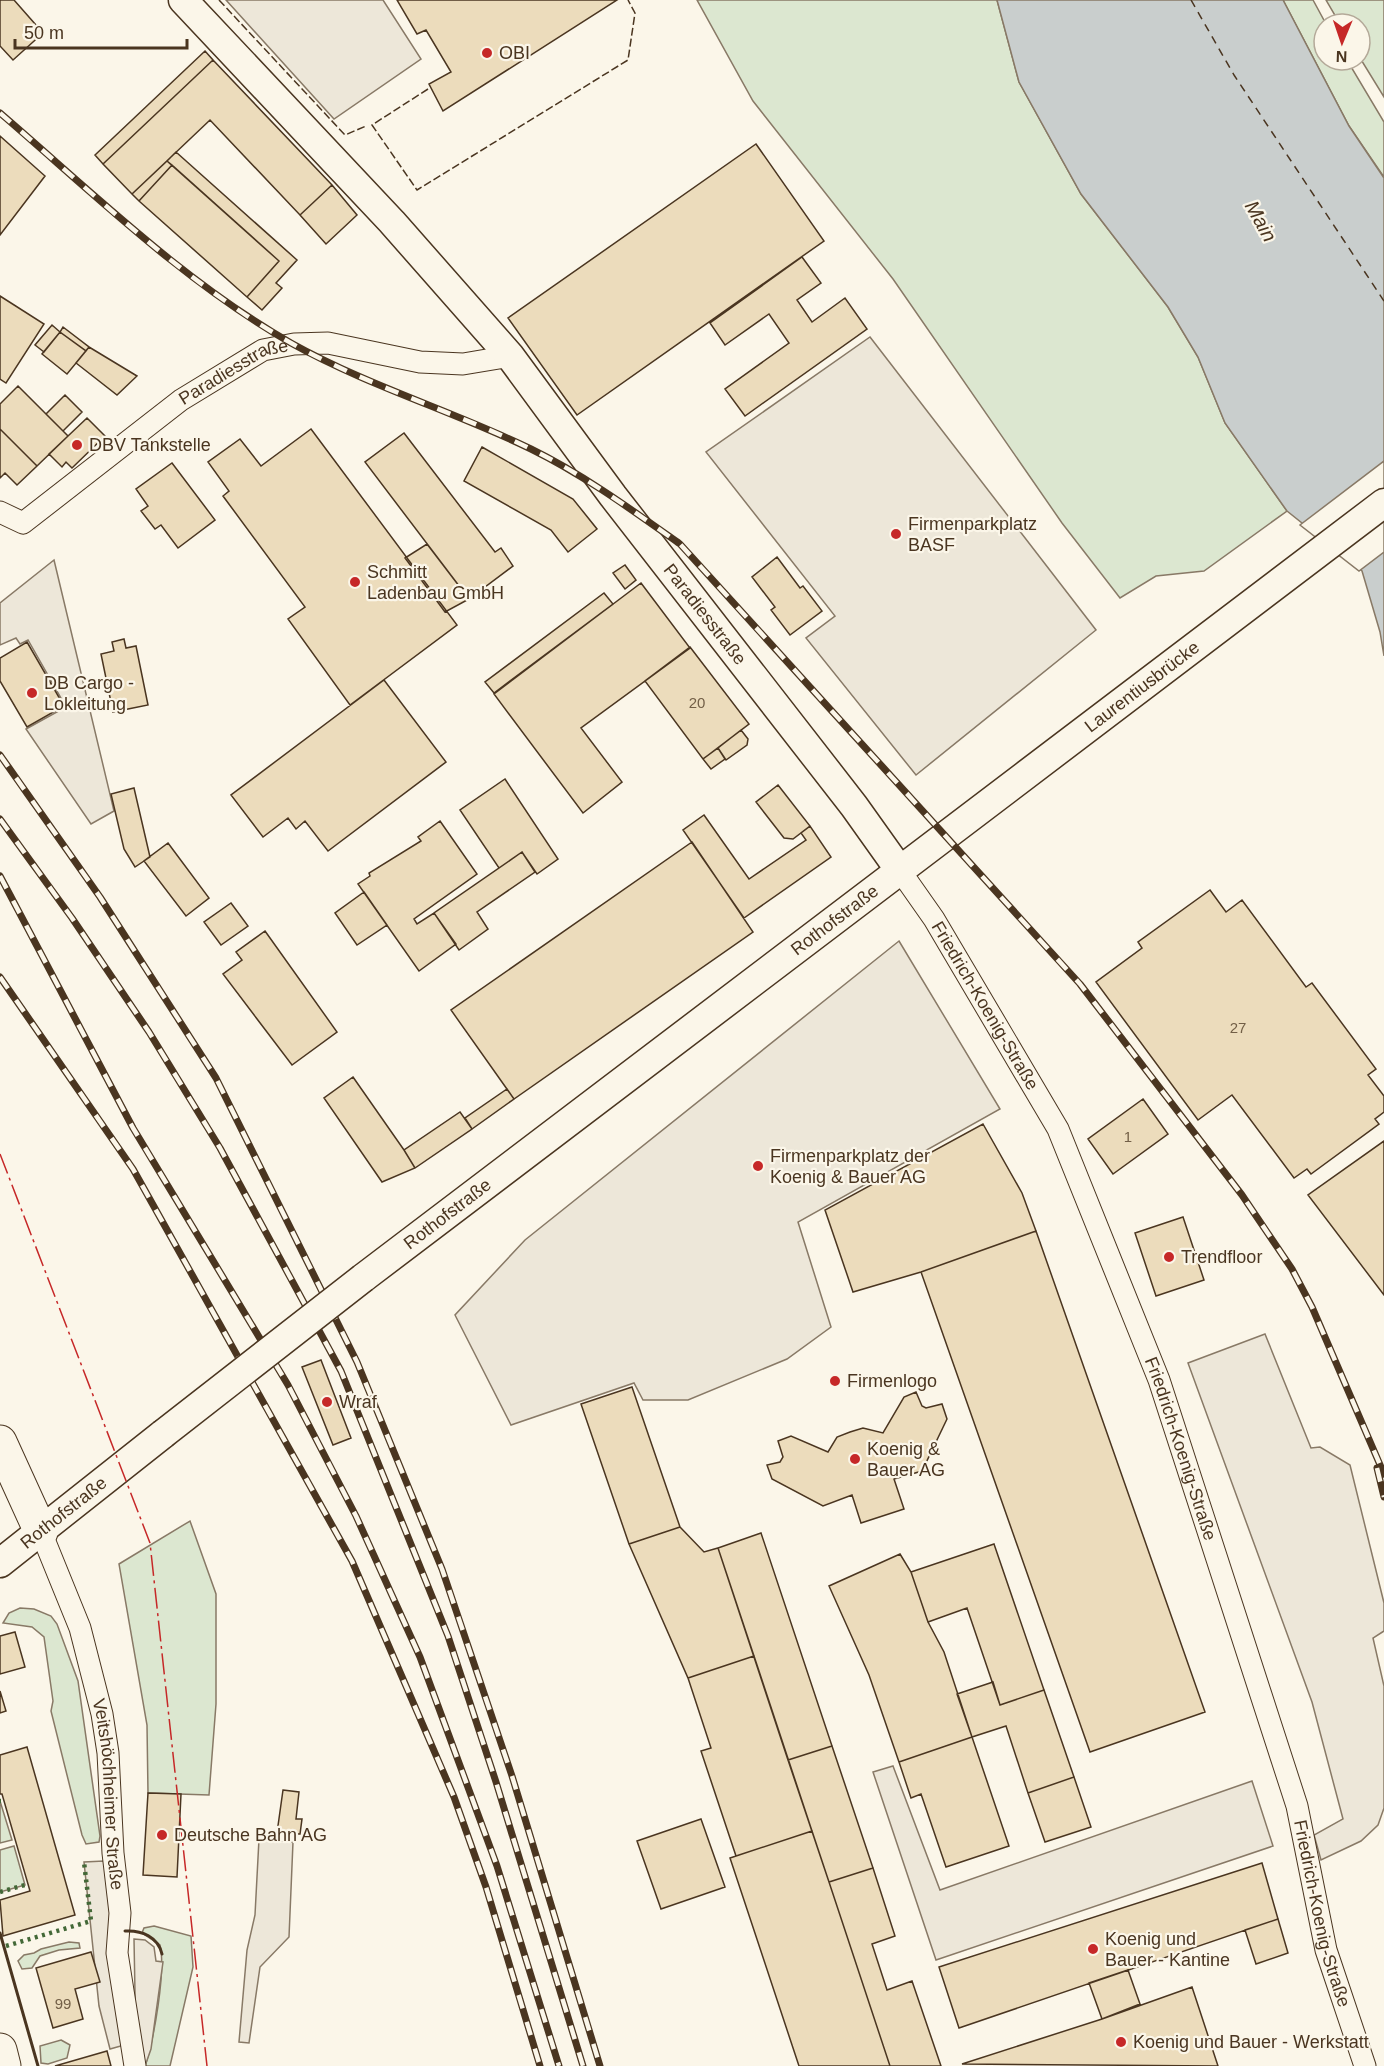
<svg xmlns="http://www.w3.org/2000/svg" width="1384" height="2066" font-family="Arial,sans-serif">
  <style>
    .green { fill: #dce7d0; stroke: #887966; stroke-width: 1.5 }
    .parking { fill: #ede7d9; stroke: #887966; stroke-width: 1.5 }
    .water { fill: #c9cecd; stroke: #887966; stroke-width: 1.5 }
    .pier { fill: #fbf6e9; stroke: #887966; stroke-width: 1.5 }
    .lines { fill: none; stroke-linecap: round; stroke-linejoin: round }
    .ferry { stroke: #4a3520; stroke-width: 1.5; stroke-dasharray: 8 6; stroke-linecap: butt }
    .building { fill: #ecdcbc; stroke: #4a3520; stroke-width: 1.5 }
    .street-casing { stroke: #4a3520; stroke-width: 23 }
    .secondary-casing { stroke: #4a3520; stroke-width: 31 }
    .highway-casing { stroke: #4a3520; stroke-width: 35 }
    .street { stroke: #fbf6e9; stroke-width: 21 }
    .secondary { stroke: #fbf6e9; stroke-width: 28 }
    .highway { stroke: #fbf6e9; stroke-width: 33 }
    .rail-casing { stroke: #4a3520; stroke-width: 7 }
    .rail { stroke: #fbf6e9; stroke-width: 4.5; stroke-dasharray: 14; stroke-linecap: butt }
    .secondary-bridge-casing { stroke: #4a3520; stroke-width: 31; stroke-linecap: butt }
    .secondary-bridge { stroke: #fbf6e9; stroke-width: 28 }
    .hedge { stroke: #436837; stroke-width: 4.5; stroke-dasharray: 3 4.5; stroke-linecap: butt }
    .fence { stroke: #4a3520; stroke-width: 1.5; stroke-dasharray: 8 3; stroke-linecap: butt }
    .wall { stroke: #4a3520; stroke-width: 3 }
    .power { stroke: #c62828; stroke-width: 1.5; stroke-dasharray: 21 4.5 3 4.5; stroke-linecap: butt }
    .poi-dot { fill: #c62828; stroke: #fbf6e9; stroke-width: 2 }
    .labels { text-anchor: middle; stroke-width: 4.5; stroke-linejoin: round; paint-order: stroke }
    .number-label { font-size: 15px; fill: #725f47 }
    .poi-label { font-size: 18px; fill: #4a3520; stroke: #fbf6e9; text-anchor: start }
    .street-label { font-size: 18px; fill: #4a3520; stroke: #fbf6e9 }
    .water-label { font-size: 20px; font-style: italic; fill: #4a3520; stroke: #fbf6e9 }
  </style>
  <rect width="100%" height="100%" fill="#fbf6e9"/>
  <path class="green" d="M697,0H997L1019,82L1081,194L1168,307L1198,357L1225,423L1287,511L1204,571L1156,576L1120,598L1062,523L893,279L753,101Z
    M1283,0H1313L1326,24H1324V60H1347L1384,122V177L1349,126Z
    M1326,0H1384V97L1360,58V24H1340Z
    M190,1521L216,1594V1704L209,1795L148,1793L147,1725L119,1564Z
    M20,1608L34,1609L51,1616L57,1624L78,1681L100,1836L99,1842L86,1844L82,1835L51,1711L53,1701L44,1637L32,1627L3,1623L9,1613Z
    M0,1801L12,1840L0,1843Z
    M14,1846L25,1885L0,1892V1850Z
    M154,1926L191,1936L193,1967L170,2066H145C154,2039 166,1971 160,1945L142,1933L144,1928Z
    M69,1942L79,1943L80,1948L59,1950L40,1956L32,1968L22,1969L18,1961L24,1955L34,1953L41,1949Z
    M61,2040L70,2045L67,2058L48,2064L41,2063L40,2046Z"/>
  <path class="parking" d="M226,0H383L421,59L334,119Z
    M870,337L1096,630L916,775L806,638L835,616L706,452Z
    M54,560L114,811L91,824L26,729L66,707L28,640L20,644L16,638L0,645V603Z
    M899,941L1000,1109L798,1222L831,1327L787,1359L688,1400H643L634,1383L511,1425L455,1315L525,1240Z
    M1265,1334L1311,1448L1320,1447L1350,1465L1384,1603V1631L1373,1638L1384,1686V1808L1378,1825L1361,1841L1321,1860L1314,1835L1343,1819L1312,1702L1188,1363Z
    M893,1766L940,1890L1252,1781L1273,1846L936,1960L873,1772Z
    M259,1839L293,1842L289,1937L260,1967L249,2043L239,2042L247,1950L255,1915Z
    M104,1861L128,2044L110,2049L99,2006L84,1862Z
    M134,1939L145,1940L154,1947L156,1961L163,1962L151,2049L145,2066H138L136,2047Z"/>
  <path class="water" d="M997,0H1283L1349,126L1384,178V656L1380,632L1362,571L1287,511L1225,423L1198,357L1168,307L1081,194L1019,82Z"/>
  <path class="pier" d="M1384,461V552L1359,571L1300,525Z"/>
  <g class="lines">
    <path class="ferry" d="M1191,0L1234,75L1384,301"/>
  </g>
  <path class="building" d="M0,0H14L43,33L13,60L0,46Z
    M397,0H617L443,111L429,84L451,72L426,30L417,34Z
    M205,51L213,60L103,164L95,155Z
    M213,60L332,185L300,215L210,120L132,194L103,164Z
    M0,136L45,176L0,235Z
    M756,144L824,241L577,415L508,318Z
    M176,152L297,260L276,283L282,288L262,310L247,297L279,261L167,161Z
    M167,161L172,165L139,201L132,194Z
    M172,165L279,261L247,297L139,201Z
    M332,185L357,215L326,244L300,215Z
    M802,257L821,283L797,300L812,322L845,298L867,329L745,416L725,389L789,343L769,314L725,345L710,323Z
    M0,296L44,324L6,383L0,379Z
    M52,325L60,332L44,352L35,345Z
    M63,327L89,347L86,351L60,332Z
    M60,332L86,351L67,374L42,354Z
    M89,347L137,376L117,395L76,363Z
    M18,386L68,436L37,466L0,429V404Z
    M65,395L82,412L63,431L46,414Z
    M87,418L105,436L72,468L66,462L62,467L49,454Z
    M0,429L37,466L17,485L5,473L0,478Z
    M311,429L457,625L350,705L288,619L305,607L223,496L229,491L208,462L240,439L261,466Z
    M404,433L495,552L501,548L513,566L469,599L365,462Z
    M482,447L573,499L597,529L568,552L551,530L464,481Z
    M172,463L215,520L178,548L161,525L155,529L141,511L148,506L136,489Z
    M427,544L469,599L445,612L405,558Z
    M777,557L800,588L803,586L822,611L790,635L771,610L775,607L752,577Z
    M625,565L636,580L625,589L613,573Z
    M641,583L690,648L581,728L622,782L583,813L494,694Z
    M604,593L613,604L494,693L485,682Z
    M124,639L126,648L136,646L148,705L113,712L101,654L114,651L112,642Z
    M27,642L64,706L27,727L0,681V658Z
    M690,647L749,724L703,759L645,681Z
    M384,680L446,762L328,851L305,821L296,829L288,818L263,837L231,795Z
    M741,730L748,739L747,745L726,760L718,748Z
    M718,748L725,759L711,769L703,759Z
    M505,779L558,859L537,874L522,852L499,868L460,810Z
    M778,785L810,826L793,839L784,838L756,802Z
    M134,788L150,857L135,867L124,849L111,794Z
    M704,815L749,879L806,840L801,833L810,826L831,857L744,918L683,830Z
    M440,821L477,874L414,919L417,924L434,913L456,944L419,971L358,884L370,876L369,873L421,841L418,837Z
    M692,842L753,932L514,1099L451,1010Z
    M168,843L209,898L186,916L144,861Z
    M522,852L535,872L477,912L488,929L459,950L434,913Z
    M1210,890L1226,912L1242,900L1306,987L1312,983L1376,1069L1368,1075L1384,1096V1112L1375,1119L1379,1124L1311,1174L1307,1169L1294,1178L1232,1095L1198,1120L1096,982L1142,948L1138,942Z
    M364,892L387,925L357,945L335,913Z
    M231,903L248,926L221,945L204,922Z
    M265,931L337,1032L292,1065L223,974L242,960L236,952Z
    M353,1077L404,1150L415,1168L382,1182L324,1098Z
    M507,1089L514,1099L472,1129L465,1118Z
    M1143,1099L1168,1134L1113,1174L1088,1139Z
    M460,1112L472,1129L415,1168L404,1150Z
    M983,1124L1022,1193L1036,1231L921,1272L853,1292L825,1210Z
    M1384,1141V1295L1308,1195Z
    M1183,1217L1204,1280L1156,1296L1135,1233Z
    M1036,1231L1205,1712L1090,1752L921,1272Z
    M321,1360L351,1438L333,1445L302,1367Z
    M632,1387L680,1527L629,1544L581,1404Z
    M916,1392L922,1406L926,1408L942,1404L947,1419L922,1471L894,1479L904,1509L861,1523L852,1495L823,1506L772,1479L767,1465L780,1462L783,1457L778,1441L791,1436L828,1452L837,1437L850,1432L863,1428L883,1433L904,1397Z
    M680,1527L704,1552L718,1548L754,1656L688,1678L629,1544Z
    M761,1533L832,1746L788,1760L718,1548Z
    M994,1544L1044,1690L1000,1705L967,1608L928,1622L911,1572Z
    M900,1554L911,1572L928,1622L944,1652L972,1737L899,1762L869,1675L829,1586Z
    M15,1632L25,1667L0,1674V1636Z
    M754,1656L812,1831L736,1856L701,1751L711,1748L688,1678Z
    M993,1682L1000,1705L1044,1690L1074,1777L1028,1793L1006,1726L972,1737L957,1694Z
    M0,1691L6,1711L0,1713Z
    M972,1737L1009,1846L946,1867L921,1794L911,1798L899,1762Z
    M832,1746L873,1868L829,1882L788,1760Z
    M27,1747L75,1915L3,1936L0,1900L30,1891L2,1794H0V1755Z
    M1074,1777L1091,1827L1045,1842L1028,1793Z
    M283,1790L299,1792L296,1819H302L300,1834H294L293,1842L276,1840Z
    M148,1793L181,1794L177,1877L143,1875Z
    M701,1819L725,1887L661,1909L637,1841Z
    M812,1831L829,1882L890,2066H799L730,1858Z
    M1262,1863L1278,1919L959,2028L939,1967Z
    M873,1868L895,1936L872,1944L887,1990L912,1981L941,2066H890L829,1882Z
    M1278,1919L1288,1953L1256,1964L1245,1930Z
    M91,1952L100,1982L75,1989L83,2019L53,2028L36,1968Z
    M1128,1970L1140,2004L1102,2019L1089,1983Z
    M1192,1987L1218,2066L962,2064L1102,2019Z
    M107,2051L111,2066H55Z"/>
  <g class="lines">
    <g class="street-casing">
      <g id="street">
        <path id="s1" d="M0,512L23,523L181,400L263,350L294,344L328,343L420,362L463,364L510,356"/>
        <path id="s2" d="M901,872L934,919L1058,1129L1159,1380L1297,1806L1326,1950L1365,2066"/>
        <path id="s3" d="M41,1532L80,1628L102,1714L108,1753L113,1853L120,1913L117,1953L135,2066"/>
      </g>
    </g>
    <g class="secondary-casing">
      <g id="secondary">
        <path id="s4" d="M183,0L392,222L510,356L613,496L854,806L901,872"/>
        <path id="s5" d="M363,1278L1384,503"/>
        <path id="s6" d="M0,1563L163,1434"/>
      </g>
    </g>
    <g class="highway-casing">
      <path id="highway" d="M0,1442L41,1532
        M0,2050L4,2066"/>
    </g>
    <use href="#street" class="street"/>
    <use href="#secondary" class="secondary"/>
    <use href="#highway" class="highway"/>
    <g class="rail-casing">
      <path id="rail" d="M0,113C93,193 184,282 291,343C368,386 453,411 531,449C584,475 632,510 680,544L1080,984L1242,1195L1292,1269L1312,1307L1384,1474
        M0,755L100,897L216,1078L357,1362L442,1569L512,1776L600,2066
        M0,819L72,918L149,1032L220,1148L341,1371L448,1636L496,1782L583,2066
        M0,876L133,1128L288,1385L356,1516L420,1657L497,1866L559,2066
        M0,977L133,1169L352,1561L454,1797L486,1887L540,2066
        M1377,1468L1384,1497"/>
    </g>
    <use href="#rail" class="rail"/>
    <g class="secondary-bridge-casing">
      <path id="secondary-bridge" d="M163,1434L363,1278"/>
    </g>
    <use href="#secondary-bridge" class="secondary-bridge"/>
    <path class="hedge" d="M0,1801H1
      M0,1892L25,1885
      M6,1946L91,1921L84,1862"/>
    <path class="fence" d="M219,0L345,135L366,126
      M428,89L372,125L417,190L628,60L635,13L628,0"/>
    <path class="wall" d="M125,1931C142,1930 158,1937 162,1954
      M0,1933L38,2066"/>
    <path class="power" d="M0,1154L150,1543L207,2066"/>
  </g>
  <g class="poi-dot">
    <circle cx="487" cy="53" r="6"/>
    <circle cx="77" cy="445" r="6"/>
    <circle cx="896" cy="534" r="6"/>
    <circle cx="355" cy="582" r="6"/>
    <circle cx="32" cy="693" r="6"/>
    <circle cx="758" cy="1166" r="6"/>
    <circle cx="1169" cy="1257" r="6"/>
    <circle cx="835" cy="1381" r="6"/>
    <circle cx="327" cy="1402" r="6"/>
    <circle cx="855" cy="1459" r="6"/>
    <circle cx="162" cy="1835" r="6"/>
    <circle cx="1093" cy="1949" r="6"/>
    <circle cx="1121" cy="2042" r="6"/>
  </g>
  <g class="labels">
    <g class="number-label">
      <text x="697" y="708">20</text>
      <text x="1238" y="1033">27</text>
      <text x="1128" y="1142">1</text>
      <text x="63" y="2009">99</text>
    </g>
    <g class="poi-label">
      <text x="499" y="59">OBI</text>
      <text x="89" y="451">DBV Tankstelle</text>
      <text x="908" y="530">Firmenparkplatz<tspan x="908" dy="21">BASF</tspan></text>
      <text x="367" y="578">Schmitt<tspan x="367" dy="21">Ladenbau GmbH</tspan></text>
      <text x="44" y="689">DB Cargo -<tspan x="44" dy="21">Lokleitung</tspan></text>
      <text x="770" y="1162">Firmenparkplatz der<tspan x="770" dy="21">Koenig &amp; Bauer AG</tspan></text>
      <text x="1181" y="1263">Trendfloor</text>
      <text x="847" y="1387">Firmenlogo</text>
      <text x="339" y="1408">Wraf</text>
      <text x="867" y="1455">Koenig &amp;<tspan x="867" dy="21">Bauer AG</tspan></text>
      <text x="174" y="1841">Deutsche Bahn AG</text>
      <text x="1105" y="1945">Koenig und<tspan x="1105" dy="21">Bauer - Kantine</tspan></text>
      <text x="1133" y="2048">Koenig und Bauer - Werkstatt</text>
    </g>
    <g class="street-label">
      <text dy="6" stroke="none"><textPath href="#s1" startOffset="286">Paradiesstraße</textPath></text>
      <text dy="6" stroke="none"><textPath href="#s4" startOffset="807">Paradiesstraße</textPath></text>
      <text dy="6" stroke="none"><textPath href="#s5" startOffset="978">Laurentiusbrücke</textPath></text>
      <text dy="6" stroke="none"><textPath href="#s5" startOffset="592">Rothofstraße</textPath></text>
      <text dy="6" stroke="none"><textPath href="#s2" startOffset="158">Friedrich-Koenig-Straße</textPath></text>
      <text dy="6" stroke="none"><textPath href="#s5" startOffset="106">Rothofstraße</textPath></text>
      <text dy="6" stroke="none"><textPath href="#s2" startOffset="644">Friedrich-Koenig-Straße</textPath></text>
      <text dy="6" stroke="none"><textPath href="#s6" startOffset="81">Rothofstraße</textPath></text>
      <text dy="6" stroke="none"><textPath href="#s3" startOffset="273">Veitshöchheimer Straße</textPath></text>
      <text dy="6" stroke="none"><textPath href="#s2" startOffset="1130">Friedrich-Koenig-Straße</textPath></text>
    </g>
    <g class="water-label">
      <text transform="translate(1261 221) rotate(61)" y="7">Main</text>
    </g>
  </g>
  <g transform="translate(1342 42) rotate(182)"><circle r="28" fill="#fbf6e9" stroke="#b4a999" stroke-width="1.5"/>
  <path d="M0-4.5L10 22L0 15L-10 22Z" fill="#c62828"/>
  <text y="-9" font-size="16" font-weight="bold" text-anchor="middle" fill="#4a3520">N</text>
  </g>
  <path d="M15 39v9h172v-9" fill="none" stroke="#4a3520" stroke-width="3"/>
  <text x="24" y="39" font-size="18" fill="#4a3520" stroke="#fbf6e9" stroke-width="4.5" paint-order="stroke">50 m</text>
</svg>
